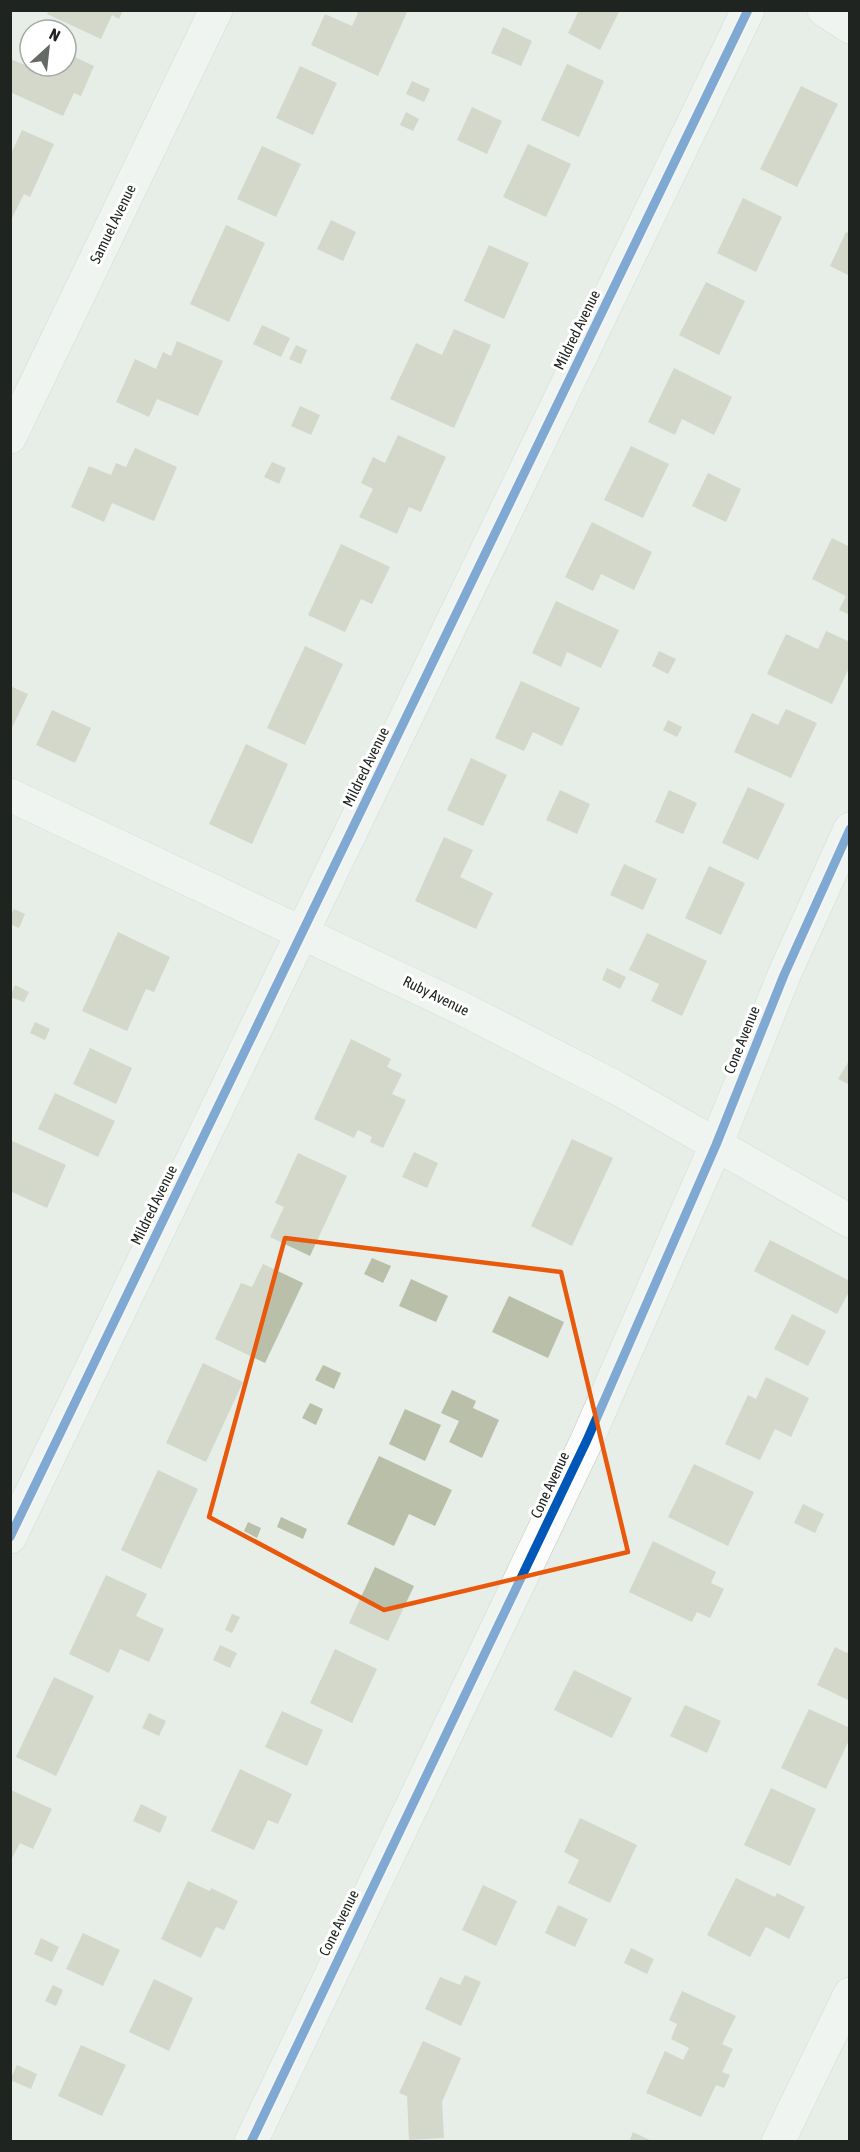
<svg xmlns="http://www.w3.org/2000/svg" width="860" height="2152" font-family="'Asap Condensed',sans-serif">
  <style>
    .building { fill: #babfa9 }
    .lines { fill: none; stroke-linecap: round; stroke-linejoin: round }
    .minor-casing { stroke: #c2c6c2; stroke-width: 34 }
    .minor { stroke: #fbfcfb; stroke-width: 33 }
    .cycleway-casing { stroke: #fff; stroke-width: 13 }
    .cycleway { stroke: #0057b8; stroke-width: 9 }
    .marked { fill: none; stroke: #e8590c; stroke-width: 4.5; stroke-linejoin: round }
    .labels { text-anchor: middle; stroke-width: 6; stroke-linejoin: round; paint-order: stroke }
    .street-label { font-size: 15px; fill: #202420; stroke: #fff }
  </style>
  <rect width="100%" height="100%" fill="#e7ede7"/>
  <path class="building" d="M49,10H123L119,19L112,15L101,39L47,14Z
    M353,10H408L378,76L311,45L325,14L352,26L358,13Z
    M579,10H620L600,50L568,33Z
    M503,27L532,41L521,66L491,53Z
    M66,53L94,66L81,96L74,93L63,116L10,92V59L25,65L30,54V66H66Z
    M567,64L604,81L579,137L541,120Z
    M300,66L337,83L313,135L276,118Z
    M412,81L430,89L424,102L406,94Z
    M801,86L838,104L797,187L760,169Z
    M472,107L502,121L487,154L457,140Z
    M406,112L419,119L413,131L400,125Z
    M22,130L54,144L30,197L24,194L10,222V156Z
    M528,144L571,164L546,217L503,197Z
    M262,146L301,164L276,217L237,199Z
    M743,198L782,217L756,272L717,253Z
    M331,220L356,232L343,261L317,249Z
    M226,225L265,243L229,322L190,304Z
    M846,232L850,234V276L830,266Z
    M489,245L529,263L504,319L464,301Z
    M706,282L745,301L719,355L679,335Z
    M262,325L290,338L281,357L253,344Z
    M454,329L491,345L454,428L390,399L416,343L442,355Z
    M177,341L223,361L198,416L157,399L149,417L116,402L135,359L156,369L163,352L171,356Z
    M296,345L307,350L301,364L289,359Z
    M674,368L732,397L714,435L682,419L675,435L648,422Z
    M300,406L320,415L311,435L291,426Z
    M398,435L446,457L421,512L409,507L397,534L359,517L373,489L361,483L373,457L385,463Z
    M631,446L669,464L643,518L604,500Z
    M135,448L177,467L154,521L112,503L104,522L71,507L89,466L111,475L116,463L126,467Z
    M272,462L286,468L279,484L264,477Z
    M708,473L741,489L726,522L692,506Z
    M592,522L652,552L634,590L601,574L593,591L565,577Z
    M832,538L850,547V615L839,610L846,596L812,579Z
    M341,544L390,567L372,604L361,599L345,632L308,615Z
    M556,601L619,630L601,668L567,652L561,667L532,653Z
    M826,631L850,642V666L832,704L767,674L786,634L818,649Z
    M305,646L343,664L305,745L267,728Z
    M659,651L676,659L668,674L652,666Z
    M521,681L580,708L562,746L533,732L524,751L495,738Z
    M10,686L28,694L10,732Z
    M786,709L817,723L791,778L734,752L752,713L778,725Z
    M52,710L91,728L75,763L36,745Z
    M668,720L682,727L677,737L663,730Z
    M246,744L288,764L252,844L209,824Z
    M471,758L507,775L483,826L447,810Z
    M748,787L785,804L758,860L722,843Z
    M560,790L590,804L577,834L546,820Z
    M669,790L697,803L683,834L655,822Z
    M444,837L473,850L460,877L493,893L476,929L415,901Z
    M624,864L657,879L643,910L610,895Z
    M709,866L745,883L721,935L685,918Z
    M14,909L25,914L19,928L10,924V916Z
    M118,932L170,957L154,992L146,989L127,1031L82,1011Z
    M647,933L707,961L682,1016L651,1001L659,984L629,970Z
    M607,968L626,977L620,989L602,980Z
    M15,985L29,992L24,1002L10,997Z
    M35,1022L50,1029L45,1040L30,1033Z
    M351,1039L391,1059L387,1067L402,1074L392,1094L406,1100L383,1148L370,1142L372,1137L358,1130L354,1138L314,1119Z
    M90,1048L132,1068L116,1104L73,1084Z
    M850,1059V1085L838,1079Z
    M55,1093L115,1121L98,1157L38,1129Z
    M572,1139L613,1158L572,1246L531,1226Z
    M10,1140L66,1165L47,1208L10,1191Z
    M414,1152L438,1163L427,1188L402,1177Z
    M298,1153L347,1176L310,1256L270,1237L284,1207L275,1203Z
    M770,1240L850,1281V1290L837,1314L754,1271Z
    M372,1258L391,1266L383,1283L364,1274Z
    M263,1264L303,1283L265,1363L215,1339L241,1283L252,1287Z
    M411,1279L448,1296L436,1322L399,1306Z
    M509,1296L564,1322L548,1358L492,1332Z
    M792,1314L826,1331L808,1366L774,1349Z
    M203,1363L243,1382L206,1462L166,1443Z
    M323,1365L341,1373L334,1389L315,1380Z
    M766,1377L809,1398L791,1437L775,1429L760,1460L725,1444L748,1395L756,1399Z
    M452,1390L476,1401L473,1408L499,1420L482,1458L449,1442L459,1421L441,1413Z
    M310,1403L323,1409L316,1425L302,1418Z
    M405,1409L441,1425L425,1461L389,1444Z
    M379,1456L452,1490L435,1526L409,1514L394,1546L347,1524Z
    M694,1464L754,1492L728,1546L668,1517Z
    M158,1470L198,1489L161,1569L121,1550Z
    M803,1504L824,1514L815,1533L794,1523Z
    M281,1517L307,1529L303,1539L277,1527Z
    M248,1522L261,1528L257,1538L244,1531Z
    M653,1541L716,1572L711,1583L724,1589L710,1618L697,1612L692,1622L629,1592Z
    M375,1567L414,1586L388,1641L349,1623Z
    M106,1575L147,1594L136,1616L164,1629L149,1662L120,1649L109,1673L69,1654Z
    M232,1614L240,1617L232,1633L225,1630Z
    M220,1645L237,1653L230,1668L213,1660Z
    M835,1647L847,1653L850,1647V1701L817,1685Z
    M335,1649L377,1669L352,1723L310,1703Z
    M574,1670L632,1698L612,1738L554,1710Z
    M54,1677L94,1696L56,1776L16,1757Z
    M685,1705L721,1721L707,1753L670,1736Z
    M809,1709L850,1728V1738L826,1789L781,1768Z
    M282,1711L323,1730L307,1766L265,1747Z
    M149,1713L166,1721L159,1736L142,1728Z
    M240,1769L292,1794L278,1824L268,1820L254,1850L211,1831Z
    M771,1788L816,1809L790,1866L744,1845Z
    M11,1790L52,1809L33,1849L20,1843L10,1862Z
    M141,1804L167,1817L160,1833L133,1821Z
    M580,1818L637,1845L610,1903L568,1883L579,1860L564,1852Z
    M736,1878L775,1897L777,1893L805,1907L789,1939L766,1927L750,1957L707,1935Z
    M188,1881L210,1891L211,1888L238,1901L224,1930L216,1927L201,1958L161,1939Z
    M483,1885L517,1901L496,1946L462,1930Z
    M558,1905L588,1919L575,1947L545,1933Z
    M83,1933L120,1950L103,1986L66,1969Z
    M41,1938L59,1947L52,1962L34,1954Z
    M631,1948L654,1959L647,1974L624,1963Z
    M465,1975L481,1982L461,2026L425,2009L440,1977L460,1985Z
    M154,1979L193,1998L169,2051L129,2032Z
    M53,1985L63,1990L56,2006L45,2001Z
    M682,1991L736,2016L722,2044L733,2049L722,2072L730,2075L724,2088L716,2085L701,2117L646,2093L665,2051L683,2060L689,2048L671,2039L677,2024L669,2020Z
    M423,2041L461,2058L442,2102L444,2138L409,2140L407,2096L399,2093Z
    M81,2045L126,2065L102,2116L58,2096Z
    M17,2065L37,2074L31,2089L10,2080Z
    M633,2132L654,2142H629Z"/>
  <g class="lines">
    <g class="minor-casing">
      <path id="minor" d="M824,10L850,27
        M10,437L216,10
        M10,795L463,1009L615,1087L850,1221
        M10,1537L748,10
        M251,2142L587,1440L716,1145L784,975L850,829
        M778,2142L850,1994"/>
    </g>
    <use href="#minor" class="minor"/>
    <g class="cycleway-casing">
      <path id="cycleway" d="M10,1537L748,10
        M251,2142L587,1440L716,1145L784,975L850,829"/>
    </g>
    <use href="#cycleway" class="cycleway"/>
  </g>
  <path d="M0 0H860V2152H0ZM285,1238L561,1272L628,1552L384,1610L209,1517Z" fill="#e7ede7" fill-opacity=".55" fill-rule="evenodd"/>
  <path class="marked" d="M285,1238L561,1272L628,1552L384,1610L209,1517Z"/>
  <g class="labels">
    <g class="street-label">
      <text transform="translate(113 224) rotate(-64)" y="5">Samuel Avenue</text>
      <text transform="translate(577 330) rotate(-64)" y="5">Mildred Avenue</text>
      <text transform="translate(366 767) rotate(-64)" y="5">Mildred Avenue</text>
      <text transform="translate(436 996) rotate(26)" y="5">Ruby Avenue</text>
      <text transform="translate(742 1040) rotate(-68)" y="5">Cone Avenue</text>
      <text transform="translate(154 1205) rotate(-64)" y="5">Mildred Avenue</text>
      <text transform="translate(550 1485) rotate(-65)" y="5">Cone Avenue</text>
      <text transform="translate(339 1923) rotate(-64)" y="5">Cone Avenue</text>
    </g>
  </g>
  <rect width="860" height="2152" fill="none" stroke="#202420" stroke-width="24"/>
  <g transform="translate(48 48) rotate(27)"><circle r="28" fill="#ffffff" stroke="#a6a7a6" stroke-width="1.5"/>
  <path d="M0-4.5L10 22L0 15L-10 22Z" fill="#666a66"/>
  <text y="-9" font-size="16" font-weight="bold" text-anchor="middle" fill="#202420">N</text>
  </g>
</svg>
